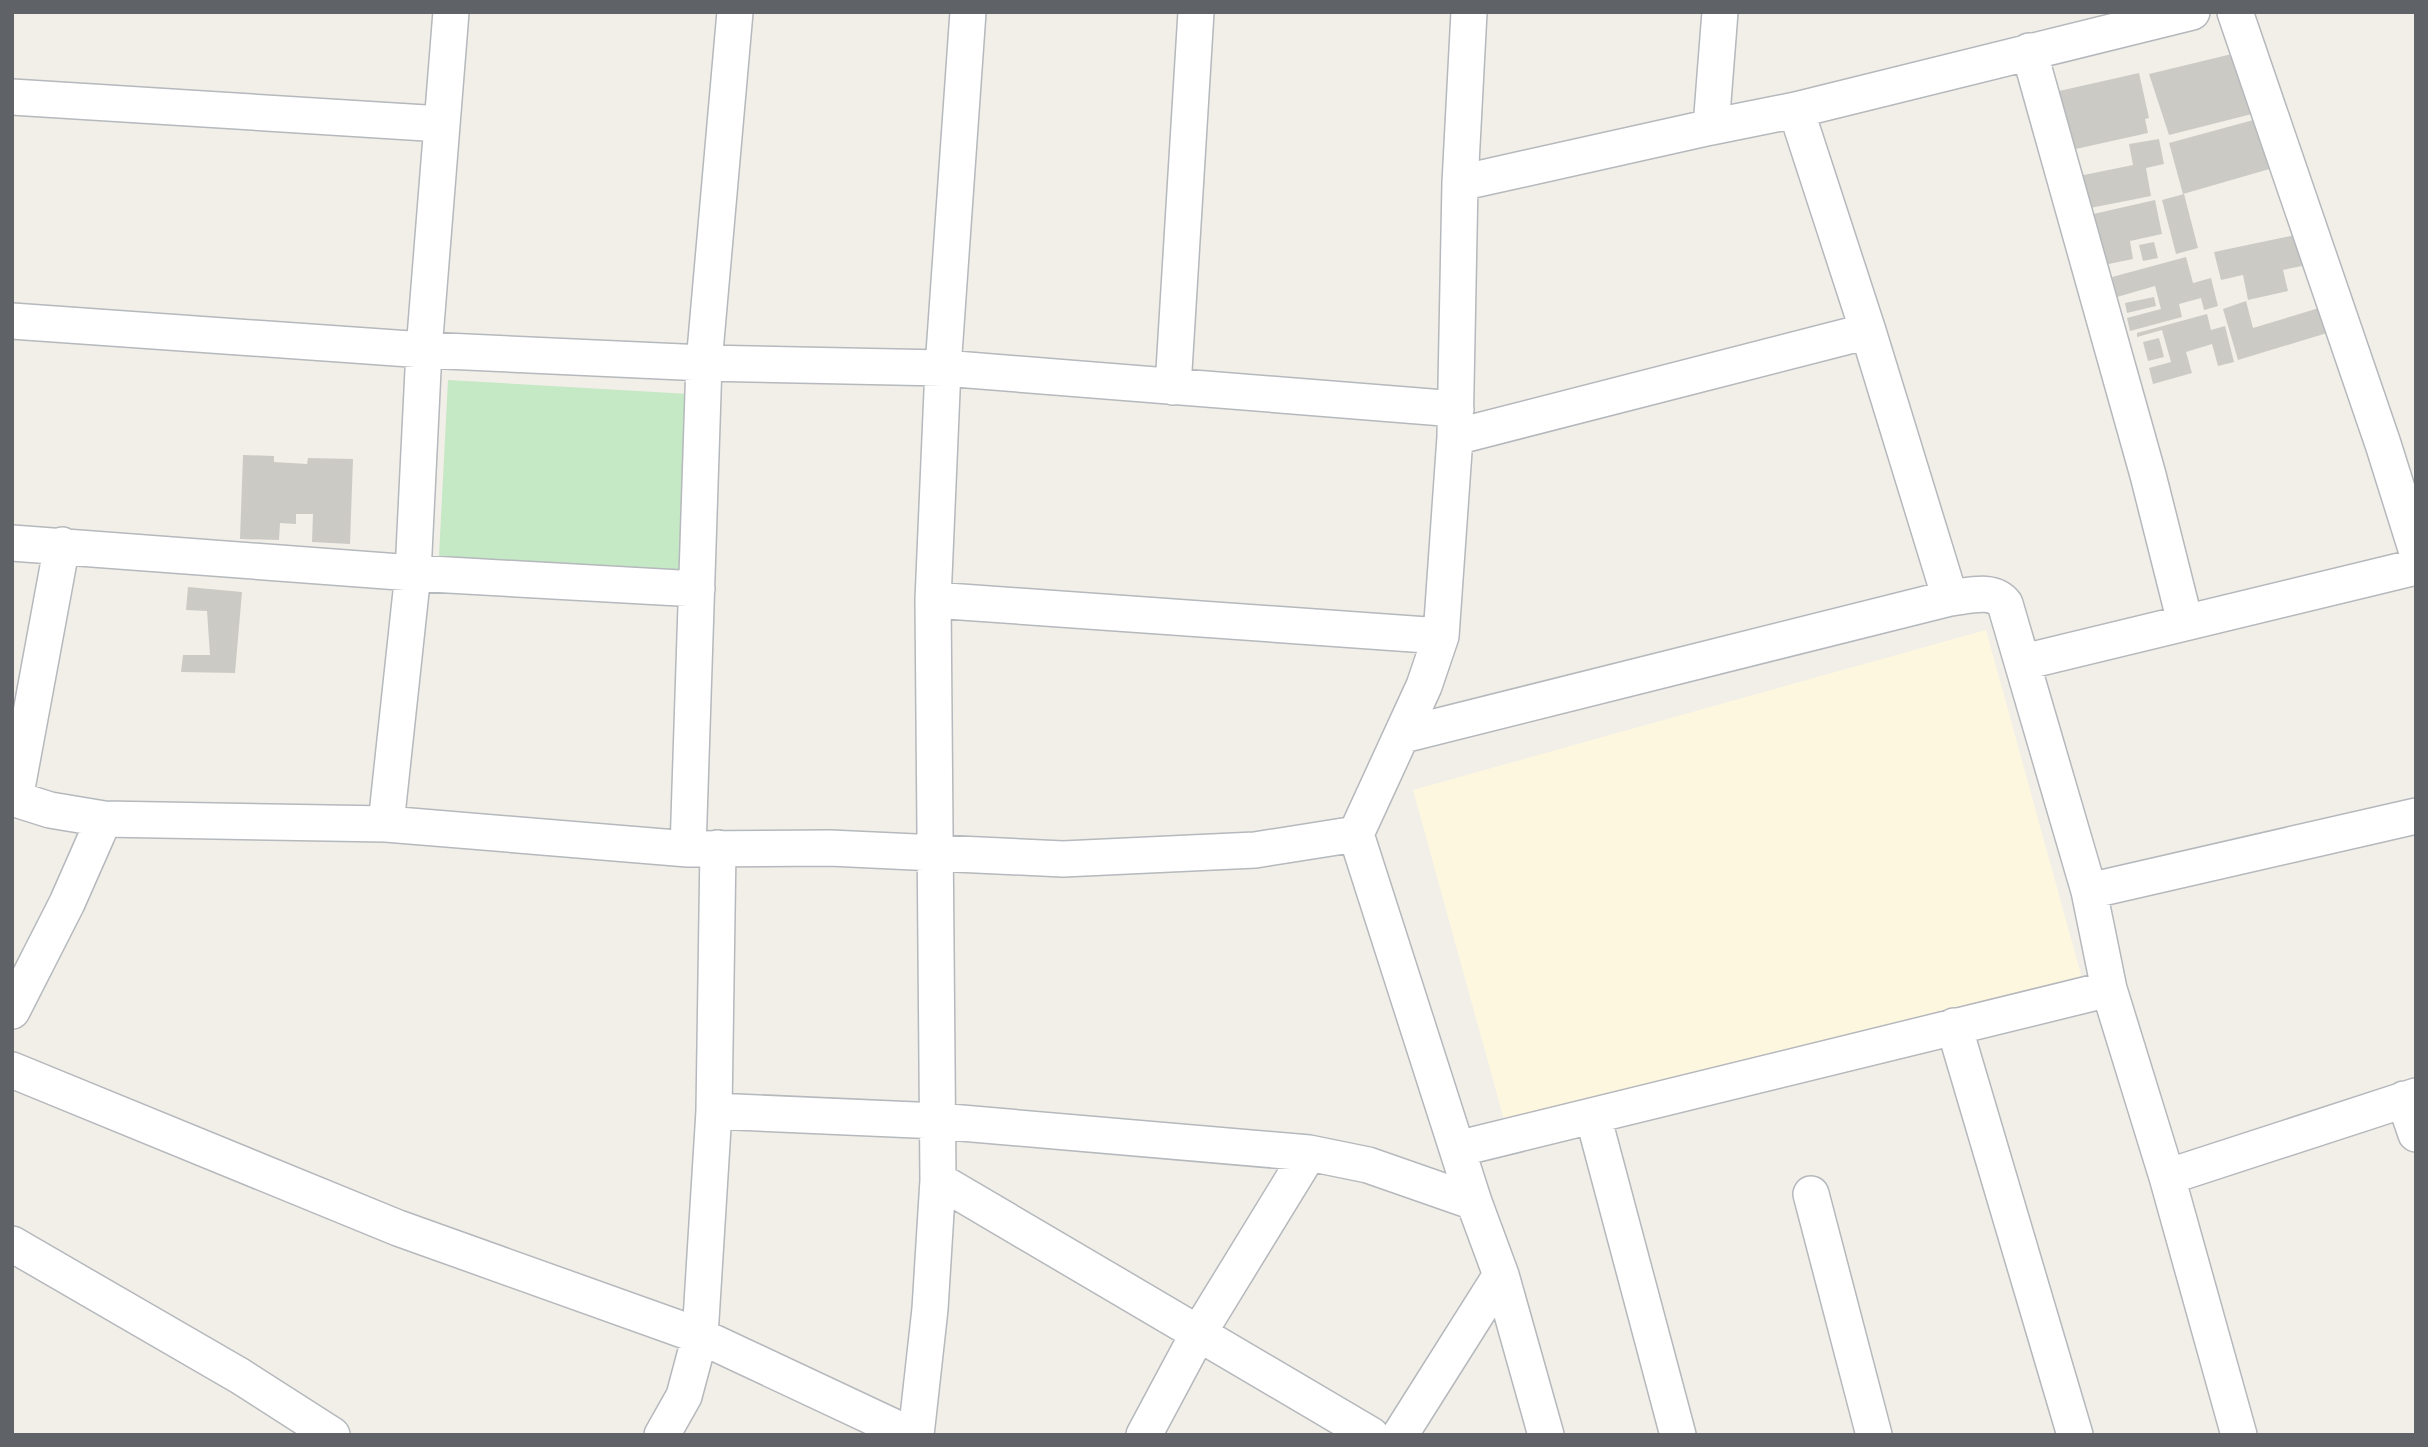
<svg xmlns="http://www.w3.org/2000/svg" width="2428" height="1447" font-family="Helvetica,sans-serif">
  <style>
    .commercial { fill: #fef7e0 }
    .green { fill: #c5e8c5 }
    .building { fill: #cccac5 }
    .lines { fill: none; stroke-linecap: round; stroke-linejoin: round }
    .minor-casing { stroke: #b5b8bc; stroke-width: 38 }
    .minor { stroke: #fff; stroke-width: 35 }
  </style>
  <rect width="100%" height="100%" fill="#f1efe8"/>
  <path class="commercial" d="M1986,630L2084,986L1511,1145L1413,790Z"/>
  <path class="green" d="M448,380L689,394L679,570L439,556Z"/>
  <path class="building" d="M2236,53L2256,113L2169,135L2149,74Z
    M2139,73L2149,118L2145,119L2148,133L2071,150L2059,91Z
    M2257,119L2273,168L2183,194L2169,143Z
    M2159,139L2164,164L2146,168L2151,196L2080,210L2074,177L2133,165L2129,144Z
    M2184,194L2198,248L2176,254L2162,200Z
    M2155,200L2162,234L2130,241L2133,259L2099,266L2089,215Z
    M2295,235L2302,266L2283,270L2288,291L2248,300L2243,275L2221,280L2214,252Z
    M2154,242L2158,258L2143,261L2139,245Z
    M2186,257L2193,283L2211,278L2218,306L2204,310L2201,298L2179,304L2182,317L2130,331L2127,318L2161,309L2155,286L2117,297L2112,277Z
    M2154,297L2156,306L2127,313L2125,303Z
    M2246,301L2253,328L2319,308L2327,333L2238,360L2223,309Z
    M2207,314L2211,330L2225,326L2234,362L2218,366L2212,344L2186,352L2192,373L2153,384L2149,368L2171,362L2162,330L2137,337V333Z
    M2159,338L2164,357L2148,361L2143,342Z
    M243,455L274,456V462L307,464L308,458L353,459L350,544L312,542L313,514H296V524L280,523L279,540L240,539Z
    M188,587L242,592L235,673L181,672L183,655H210L207,611L186,610Z"/>
  <g class="lines">
    <g class="minor-casing">
      <path id="minor" d="M2235,12L2383,444L2416,549
        M2029,51L2148,475L2185,622
        M12,97L442,124
        M1796,110L1868,331L1950,598
        M1711,127L1720,12
        M1460,183L1711,127L1796,110L2192,12
        M12,321L424,350L704,363L943,368L1456,409
        M1173,387L1196,12
        M1455,437L1868,331
        M12,543L413,573L697,589
        M933,600L1441,636
        M2024,662L2416,567
        M1403,735L1950,598C1969,596 1993,588 2005,604L2089,891L2109,989L2167,1177L2239,1435
        M12,798L50,810L104,819L386,824L688,849L830,848L1063,859L1255,850L1356,834L1424,686L1441,636L1455,437L1460,183L1469,12
        M15,799L62,545
        M386,824L413,573L424,350L451,12
        M1356,834L1474,1202L1501,1275L1546,1435
        M688,849L704,363L735,12
        M2089,891L2416,816
        M12,1011L67,903L104,819
        M1954,1026L2075,1435
        M12,1070L398,1228L700,1336L911,1435
        M2404,1099L2416,1134
        M714,1111L938,1121L1309,1153L1368,1165L1474,1202
        M1593,1116L1678,1435
        M1457,1149L2109,989
        M2167,1177L2416,1096
        M938,1180L1371,1435
        M1811,1194L1874,1435
        M12,1244L240,1376L332,1435
        M662,1435L684,1396L700,1336L714,1111L718,848
        M916,1435L930,1309L938,1180L933,600L943,368L968,12
        M1144,1435L1198,1334L1309,1153
        M1400,1435L1501,1275"/>
    </g>
    <use href="#minor" class="minor"/>
  </g>
  <rect width="2428" height="1447" fill="none" stroke="#5f6368" stroke-width="28"/>
</svg>
